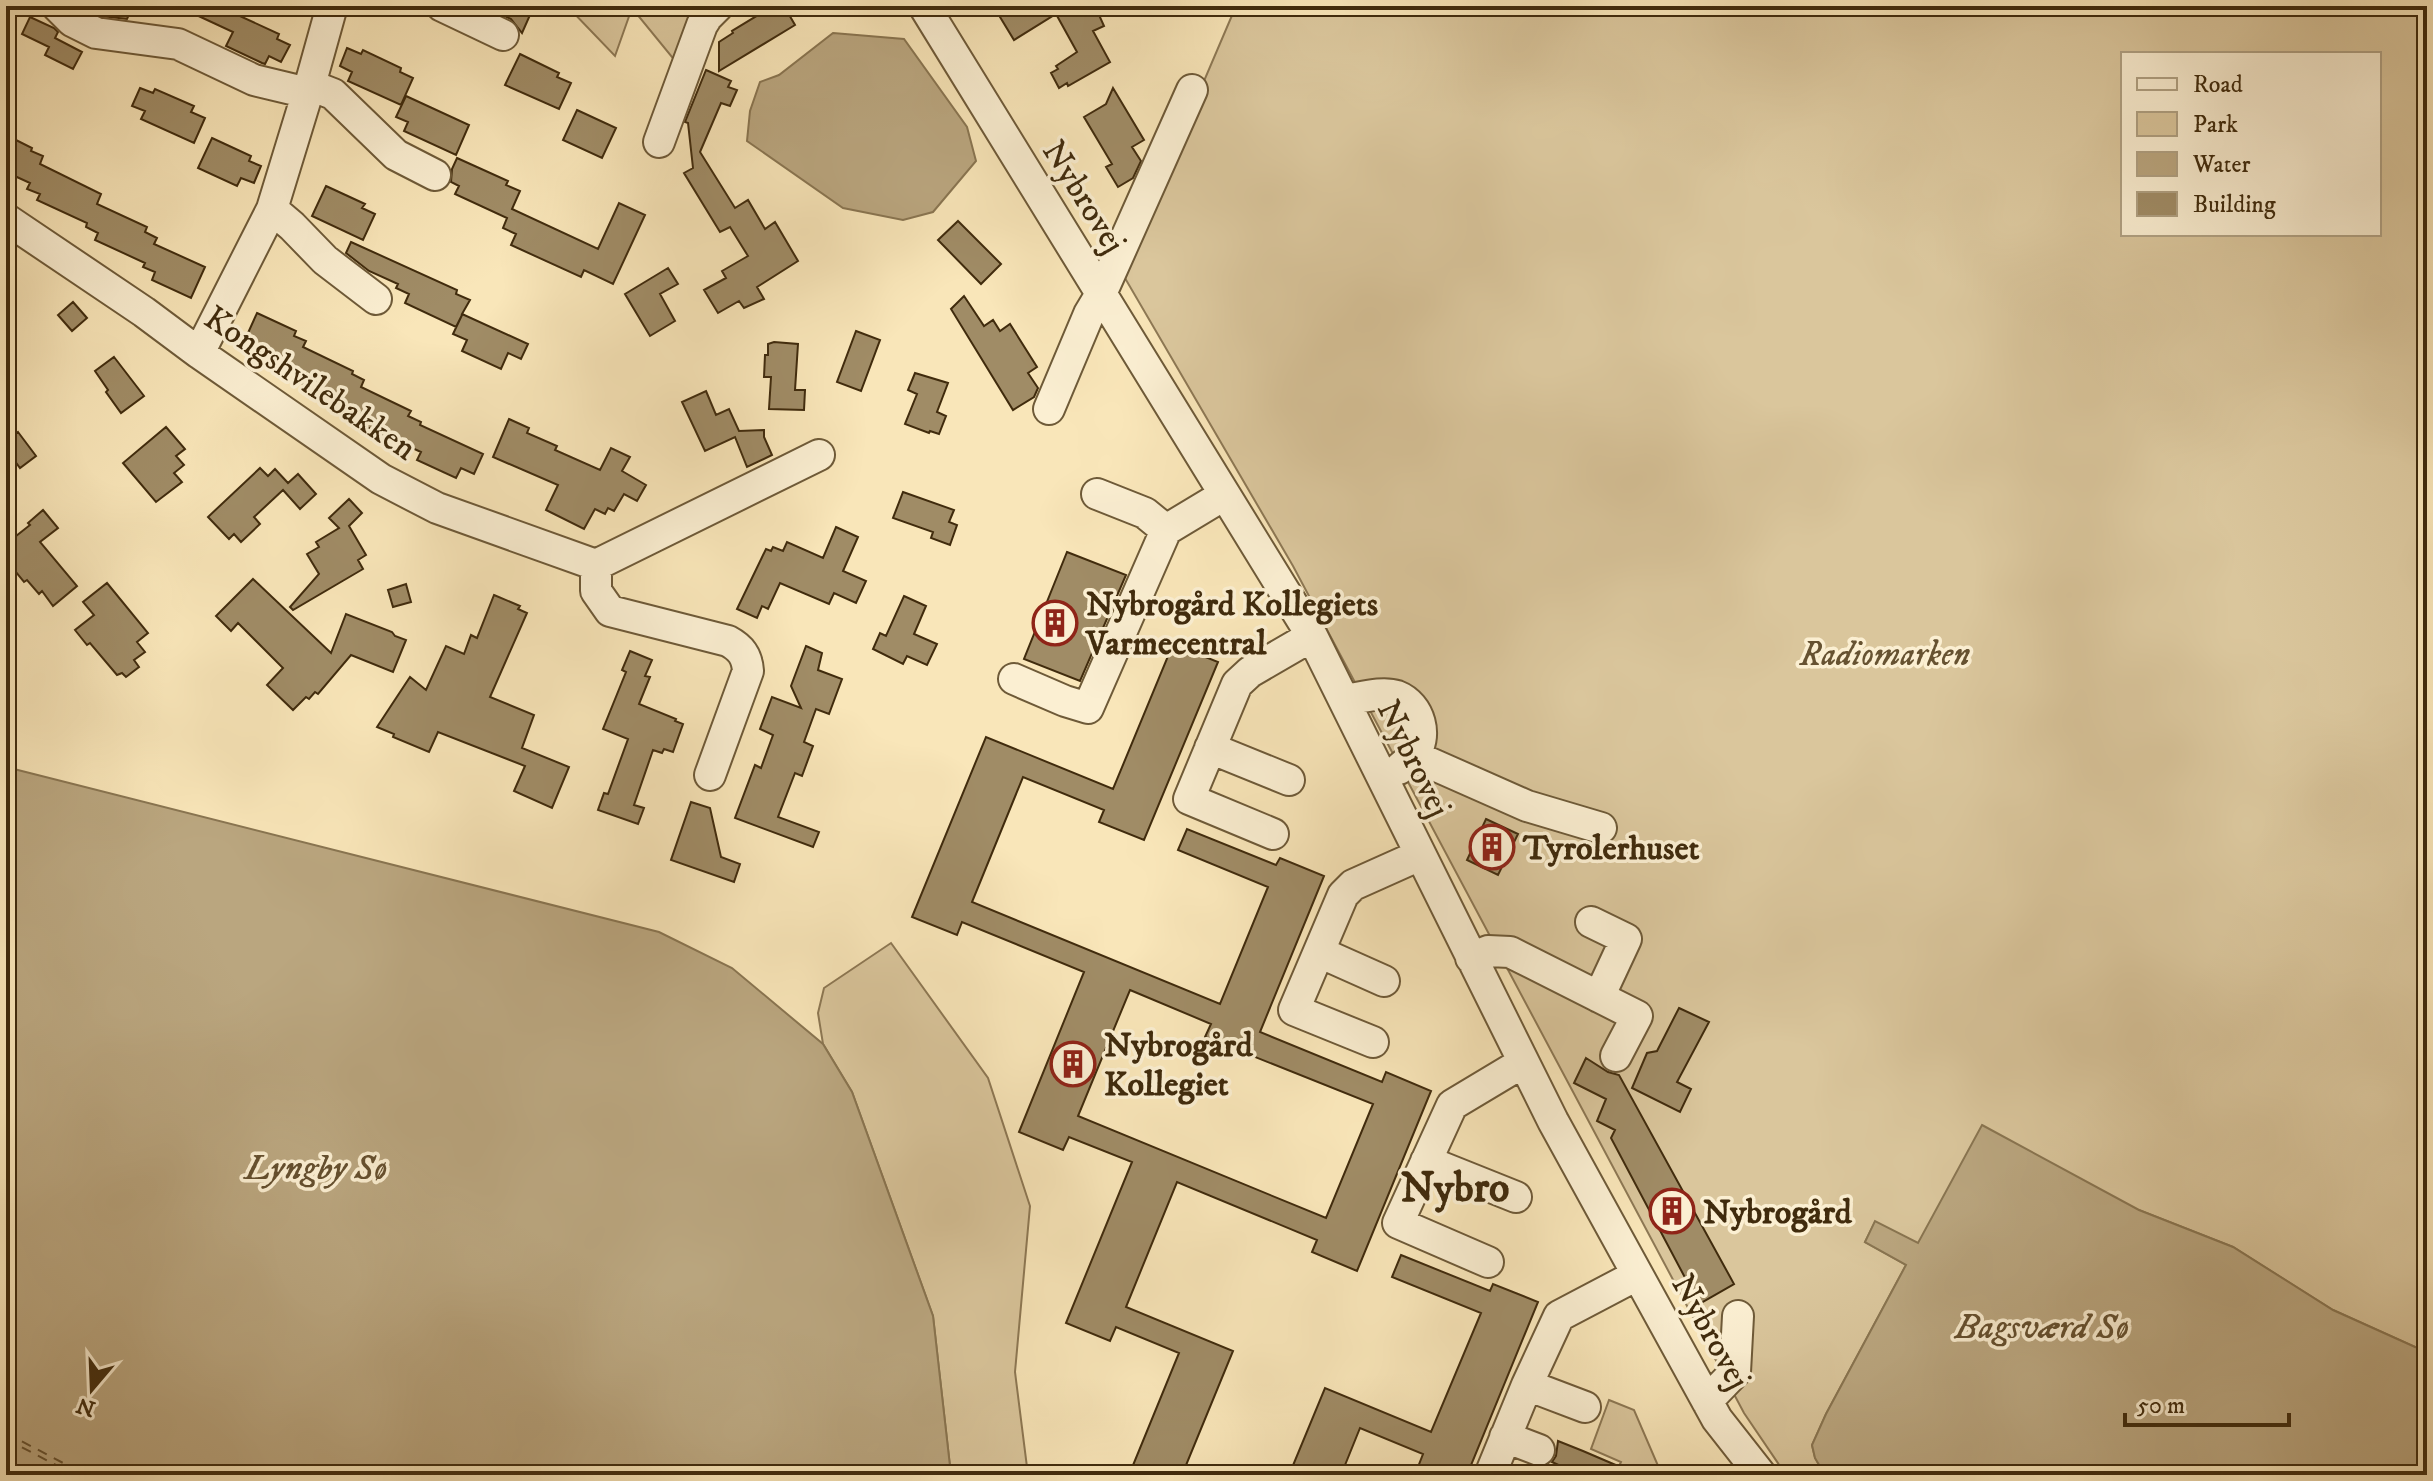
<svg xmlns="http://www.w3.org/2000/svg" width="2433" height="1481" font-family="'IM FELL DW Pica',serif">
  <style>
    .green { fill: #dac69c; stroke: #8d7854; stroke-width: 2; fill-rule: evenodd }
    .water { fill: #baa67f; stroke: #897551; stroke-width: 2 }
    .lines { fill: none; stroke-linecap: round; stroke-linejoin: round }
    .ferry { stroke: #65502f; stroke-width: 2; stroke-dasharray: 10 8; stroke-linecap: butt }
    .building { fill: #a08c66; stroke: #402b0d; stroke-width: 2; fill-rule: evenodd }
    .minor-casing { stroke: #6e5a38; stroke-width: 34 }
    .minor { stroke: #fbefd2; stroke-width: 30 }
    .labels { text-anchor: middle; stroke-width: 7; stroke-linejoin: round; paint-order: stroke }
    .street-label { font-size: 34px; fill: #402b0d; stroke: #fbefd2 }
    .poi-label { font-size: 34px; font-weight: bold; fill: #402b0d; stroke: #fbefd2; text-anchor: start }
    .park-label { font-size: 34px; font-style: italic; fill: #665231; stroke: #fbefd2 }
    .water-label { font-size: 36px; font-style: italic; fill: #65502f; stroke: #fbefd2 }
    .district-label { font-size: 42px; font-weight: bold; fill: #402b0d; stroke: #fbefd2 }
  </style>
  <rect width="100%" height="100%" fill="#f9e6b9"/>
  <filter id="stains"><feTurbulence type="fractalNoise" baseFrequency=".0025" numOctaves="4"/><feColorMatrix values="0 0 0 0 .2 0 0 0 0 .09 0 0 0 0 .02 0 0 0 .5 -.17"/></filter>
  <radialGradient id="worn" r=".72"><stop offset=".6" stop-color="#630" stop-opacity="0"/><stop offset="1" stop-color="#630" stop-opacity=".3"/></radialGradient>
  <path class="green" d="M567,6H705L676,62L632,8L615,56Z
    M1236,6H2427V1350L2415,1347L2333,1310L2233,1247L2139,1210L1918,1244L1875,1222L1865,1242L1906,1265L1826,1414L1812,1445L1815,1458L1825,1475H1786L1744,1413L1293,566L1122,273ZM2123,54H2379V234H2123Z
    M891,943L988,1078L1030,1206L1015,1372L1028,1475H951L933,1316L852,1092L823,1044L818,1013L824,988Z
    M1609,1400L1634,1410L1662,1475H1615L1621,1462L1591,1449Z"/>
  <path class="water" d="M833,33L904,39L967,127L976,161L933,212L903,220L843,208L747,141L750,111L760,82L779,75Z
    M6,767L659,932L732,968L823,1044L852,1092L933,1316L951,1475H6Z
    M1982,1125L2139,1210L2233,1247L2333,1310L2415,1347L2427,1350V1475H1825L1815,1458L1812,1445L1826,1414L1906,1265L1865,1242L1875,1221L1918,1243Z"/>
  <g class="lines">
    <path class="ferry" d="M6,1433L86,1475
      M6,1439L75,1475"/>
  </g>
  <path class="building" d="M82,6H133L127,19L101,16Z
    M177,6H218L279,34L277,39L290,45L281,62L269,56L265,64L262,63L226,46L233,32Z
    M484,6H511L530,15L522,33L511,19Z
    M773,6H784L795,25L719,71V42L733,33L732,31Z
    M1006,6H1095L1104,26L1093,31L1110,62L1068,86L1067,83L1059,88L1051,73L1058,69L1056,66L1077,52L1056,14L1014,40L997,12Z
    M30,17L54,28L58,32L55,38L82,52L73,69L45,55L49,47L22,34Z
    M347,48L361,54L363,50L401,68L400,72L413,78L401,105L348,81L352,72L340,66Z
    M520,54L559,73L557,77L571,83L559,109L505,85Z
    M706,70L731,81L728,87L737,90L730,106L721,103L700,152L735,208L748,200L765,229L775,222L798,261L757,287L764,299L744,308L739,301L718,313L704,290L726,278L722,271L748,256L730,227L720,232L684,173L693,168L688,123L685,122Z
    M140,88L153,93L155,89L194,106L191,112L205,118L194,143L141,119L145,111L132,106Z
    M1113,88L1144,140L1132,147L1141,161L1133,178L1118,187L1106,167L1112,164L1084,117L1106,104Z
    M406,96L469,125L456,155L404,131L408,122L396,117Z
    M577,110L616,128L602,158L563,140Z
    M6,135L32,148L31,151L43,156L40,164L101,194L97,204L147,227L145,232L157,238L154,244L205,267L191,298L152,280L155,272L143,267L145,263L95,240L98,233L86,227L87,223L37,200L40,194L27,189L30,183L6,172Z
    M212,138L251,156L249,161L261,166L254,183L241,178L237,186L198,168Z
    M457,158L508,181L506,185L520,191L512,209L598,249L619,203L645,215L613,284L584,270L581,277L511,245L516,234L503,228L507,218L455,194L459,186L451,182L452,169Z
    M326,186L365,204L362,208L375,214L363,240L312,216Z
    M958,221L1001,264L981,284L938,240Z
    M351,242L457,290L456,294L470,300L462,314L528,344L521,359L508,353L501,369L462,351L467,340L453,334L462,315L456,327L405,303L409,294L396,288L398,284L369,271L346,253Z
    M668,268L678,284L660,294L675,321L650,336L625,294Z
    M964,296L984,326L993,320L1000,331L1010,324L1037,367L1028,373L1038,388L1034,397L1013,410L951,309Z
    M73,302L87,318L72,331L58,315Z
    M257,313L296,331L294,336L306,341L303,347L353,371L352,374L364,380L361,387L411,411L408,416L421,422L420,425L483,454L474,474L461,468L456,478L417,460L421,452L358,423L361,417L348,411L351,405L301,383L303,378L291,372L293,367L243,344Z
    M856,331L880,340L861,391L837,382Z
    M774,342L798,344L795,390H805L804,410L769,409L771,377H764L765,355H768V344Z
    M114,357L144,396L121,413L106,392L108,390L95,371Z
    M915,373L948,383L937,412L946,416L939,434L930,431L929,433L905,424L917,394L908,390Z
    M706,391L716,415L729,409L739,431L764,430V437L772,455L747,467L735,437L705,451L682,402Z
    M509,419L529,428L527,433L557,446L555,450L600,470L611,448L630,457L622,471L646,485L637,501L624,494L614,511L608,508L605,514L595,509L584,529L546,510L558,485L493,457Z
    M166,427L185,449L176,456L184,465L174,473L182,482L156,502L123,463Z
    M18,432L36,456L20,468L6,449V441Z
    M260,468L268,476L275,469L288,483L298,474L316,494L300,509L283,490L254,517L260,524L241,542L234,534L229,539L208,517Z
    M903,492L954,510L949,522L957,525L950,545L931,538L933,532L893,518Z
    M349,499L362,513L349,526L366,555L358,560L363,569L293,610L290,607L319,574L307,554L319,547L316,542L339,528L329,518Z
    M43,510L58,528L40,542L77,586L53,606L42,591L39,594L27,580L24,582L6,560V544L30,525L28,523Z
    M836,527L858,537L843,571L866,581L856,603L834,593L829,604L780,583L768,609L762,606L757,618L737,609L766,549L771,551L773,547L783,551L787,542L823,558Z
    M1067,552L1126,575L1080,681L1024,659Z
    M253,579L331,653L346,614L392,632L395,636L406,640L393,672L351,655L318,694L315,692L309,699L306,697L293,710L267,685L283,668L238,623L231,631L216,616Z
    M107,583L148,633L137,642L145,652L134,660L139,667L126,677L122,673L117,675L90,643L87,645L75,630L94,615L83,602Z
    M406,584L411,602L393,607L388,590Z
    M494,595L520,606L518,609L527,613L490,697L534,715L522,748L569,767L552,808L514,791L525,766L438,732L429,752L393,737L394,734L377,727L410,677L426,690L446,646L464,654L471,635L477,638Z
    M904,596L926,606L914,634L937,644L927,665L907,656L903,664L873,649L880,633L886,636Z
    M1173,644L1218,662L1144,840L1099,822L1104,810L1023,777L972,902L1220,1004L1268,887L1178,850L1187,829L1276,865L1280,858L1324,876L1260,1032L1382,1082L1386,1072L1431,1091L1357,1271L1312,1252L1317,1240L1177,1182L1126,1307L1233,1351L1182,1475H1129L1179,1353L1116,1327L1110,1341L1066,1323L1132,1162L1069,1137L1063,1150L1019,1132L1084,972L962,922L957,935L912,917L986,737L1113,789ZM1130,990L1211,1024L1205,1037L1373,1104L1326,1218L1078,1116Z
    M806,646L822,653L818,670L842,679L829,714L816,709L804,742L813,746L802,776L795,773L778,817L819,832L813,847L735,818L755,765L761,768L773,735L760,729L772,697L801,708L791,686Z
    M630,651L652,660L645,676L650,677L639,704L676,719L675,721L683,724L673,752L664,749L662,753L653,750L634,805L644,808L638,824L598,810L604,793L608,794L628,739L603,729L626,672L622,670Z
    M691,802L710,808L721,857L740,864L734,882L671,860Z
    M1486,819L1518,834L1498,875L1467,860Z
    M1679,1008L1709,1022L1677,1082L1691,1089L1680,1112L1632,1088L1647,1053L1657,1051Z
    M1586,1058L1608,1072L1619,1075L1734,1284L1699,1304L1611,1138L1615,1130L1597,1121L1606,1099L1574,1083Z
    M1401,1255L1490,1291L1493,1284L1538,1302L1467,1475H1437L1418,1467L1423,1454L1360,1428L1341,1475H1289L1325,1388L1431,1432L1481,1313L1392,1277Z
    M1558,1441L1583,1451L1639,1475H1559L1563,1467L1552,1462L1556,1456Z"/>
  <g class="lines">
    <g class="minor-casing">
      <path id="minor" d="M57,6L72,21L96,33L178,44L254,80L308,93
        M442,6L503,35
        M924,6L1312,636L1553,1121L1717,1419L1761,1475
        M310,85L333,94L396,155L435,175
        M659,142L702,25L707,17L718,6
        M272,209L292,226L325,260L376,299
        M6,219L144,312L199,353L381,479L437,508L596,565L819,455
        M199,353L272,209L310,85L332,6
        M1049,409L1089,314L1101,294L1192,90
        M1097,494L1145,513L1166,530
        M596,565V591L610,611L728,641C741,648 747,656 748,671L710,775
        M1014,679L1065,701L1088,708L1166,530L1224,495
        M1345,700C1360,698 1382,691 1397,696C1420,705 1429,737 1413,756C1409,761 1403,765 1399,769
        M1210,748L1289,780
        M1414,756L1527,806L1601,828
        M1273,834L1189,799L1237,684L1250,672L1312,636
        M1591,922L1626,939L1599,997
        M1319,952L1384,981
        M1471,958L1488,951L1510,952L1637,1016L1616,1056
        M1373,1042L1294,1010L1343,895L1353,885L1420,855
        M1426,1161L1516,1197
        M1488,1262L1398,1223L1452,1105L1522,1063
        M1527,1385L1585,1407
        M1707,1401L1735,1372L1738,1316
        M1505,1437L1539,1450
        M1490,1475L1527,1385L1559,1316L1637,1275"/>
    </g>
    <use href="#minor" class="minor"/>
  </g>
  <defs>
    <g id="building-ring" transform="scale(2.3)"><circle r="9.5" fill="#fbefd2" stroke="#8f2418" stroke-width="1.5"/><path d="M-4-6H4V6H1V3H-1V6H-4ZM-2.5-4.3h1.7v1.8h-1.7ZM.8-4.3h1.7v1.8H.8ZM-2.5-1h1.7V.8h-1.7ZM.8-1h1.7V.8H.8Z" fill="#8f2418"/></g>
  </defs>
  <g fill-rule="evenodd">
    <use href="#building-ring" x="1055" y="623"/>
    <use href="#building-ring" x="1492" y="847"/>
    <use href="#building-ring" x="1073" y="1064"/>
    <use href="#building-ring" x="1672" y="1211"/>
  </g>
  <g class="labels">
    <g class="street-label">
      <text transform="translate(1085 196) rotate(58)" y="12">Nybrovej</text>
      <text transform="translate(311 382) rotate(34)" y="12">Kongshvilebakken</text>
      <text transform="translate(1415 758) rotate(64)" y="12">Nybrovej</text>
      <text transform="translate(1712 1331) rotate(61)" y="12">Nybrovej</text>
    </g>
    <g class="poi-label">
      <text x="1086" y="615">Nybrogård Kollegiets<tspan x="1086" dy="39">Varmecentral</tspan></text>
      <text x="1523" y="859">Tyrolerhuset</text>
      <text x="1104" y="1056">Nybrogård<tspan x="1104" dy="39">Kollegiet</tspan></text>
      <text x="1703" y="1223">Nybrogård</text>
    </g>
    <g class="park-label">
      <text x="1885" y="665">Radiomarken</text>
    </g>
    <g class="water-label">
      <text x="316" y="1179">Lyngby Sø</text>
      <text x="2042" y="1338">Bagsværd Sø</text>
    </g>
    <g class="district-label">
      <text x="1455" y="1201">Nybro</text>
    </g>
  </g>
  <rect width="2433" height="1481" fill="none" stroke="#f9e6b9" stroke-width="32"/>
  <rect x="8" y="8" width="2417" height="1465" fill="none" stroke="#402b0d" stroke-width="4"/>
  <rect x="16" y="16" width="2401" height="1449" fill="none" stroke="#402b0d" stroke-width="2"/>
  <rect x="2121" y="52" width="260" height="184" fill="#fbefd2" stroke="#b0a183" stroke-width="2"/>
  <rect x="2137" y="78" width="40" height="12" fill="#fbefd2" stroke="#b0a183" stroke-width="2"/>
  <text x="2193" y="92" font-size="24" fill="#402b0d">Road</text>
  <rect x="2137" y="112" width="40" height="24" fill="#dac69c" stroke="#b0a183" stroke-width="2"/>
  <text x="2193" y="132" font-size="24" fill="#402b0d">Park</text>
  <rect x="2137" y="152" width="40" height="24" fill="#baa67f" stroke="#b0a183" stroke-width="2"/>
  <text x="2193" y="172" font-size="24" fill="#402b0d">Water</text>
  <rect x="2137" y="192" width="40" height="24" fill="#a08c66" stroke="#b0a183" stroke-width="2"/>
  <text x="2193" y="212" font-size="24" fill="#402b0d">Building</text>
  <g transform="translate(92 1389) rotate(199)" stroke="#fbefd2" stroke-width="6" paint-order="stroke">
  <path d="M0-6L14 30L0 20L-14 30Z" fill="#402b0d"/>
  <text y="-12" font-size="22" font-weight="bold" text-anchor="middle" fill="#402b0d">N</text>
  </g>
  <path d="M2125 1413v12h164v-12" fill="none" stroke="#402b0d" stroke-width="4"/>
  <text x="2137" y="1413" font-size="24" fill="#402b0d" stroke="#fbefd2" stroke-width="6" paint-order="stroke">50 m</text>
  <rect width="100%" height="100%" filter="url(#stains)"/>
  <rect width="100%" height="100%" fill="url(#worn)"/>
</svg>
